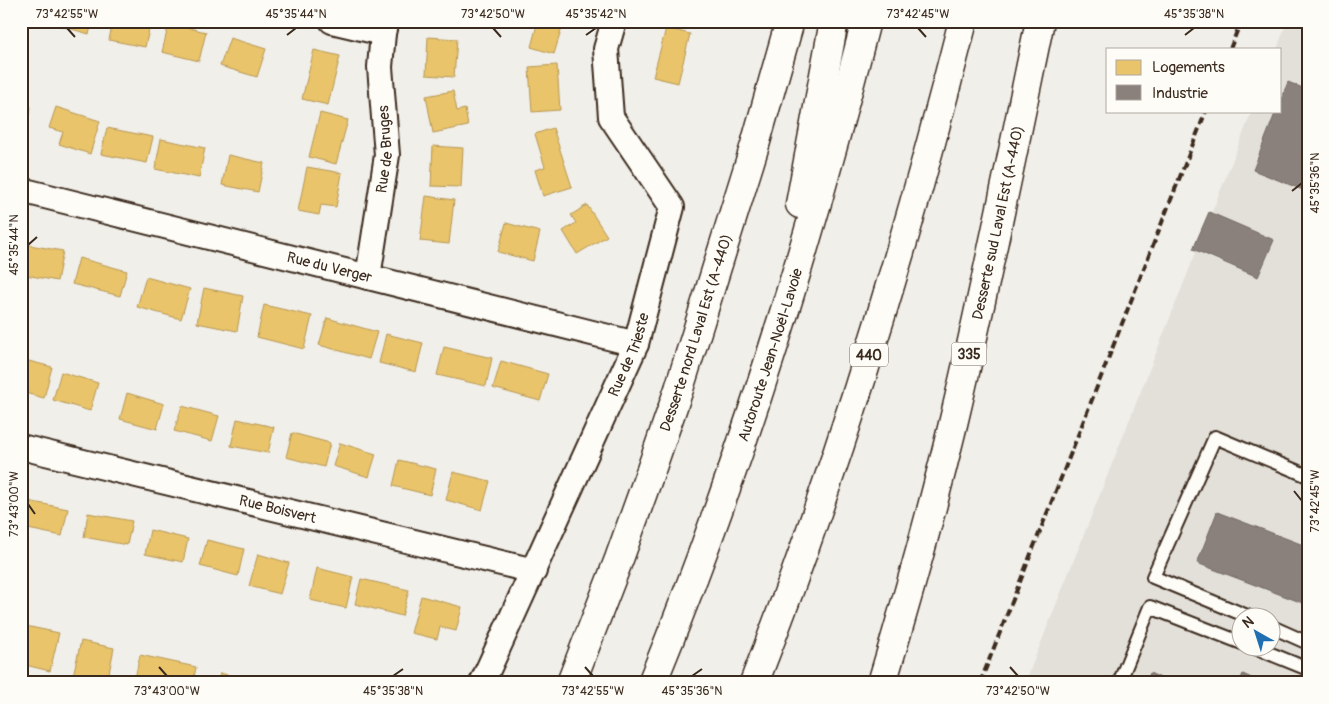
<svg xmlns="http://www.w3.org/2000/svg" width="1329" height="704" font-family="Pangolin,sans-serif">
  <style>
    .built { fill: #e3e0da; fill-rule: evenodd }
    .homes { fill: #e9c46a; stroke: #b59653 }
    .industry { fill: #8a817c; stroke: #726760 }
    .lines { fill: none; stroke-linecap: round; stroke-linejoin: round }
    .service-casing { stroke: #3b2a1e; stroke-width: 16 }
    .minor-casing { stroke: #3b2a1e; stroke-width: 28 }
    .primary-casing { stroke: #3b2a1e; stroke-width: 31 }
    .motorway-casing { stroke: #3b2a1e; stroke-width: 31 }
    .service { stroke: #fdfcf7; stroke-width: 12 }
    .minor { stroke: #fdfcf7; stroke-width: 24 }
    .primary { stroke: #fdfcf7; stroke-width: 28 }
    .motorway { stroke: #fdfcf7; stroke-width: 28 }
    .rail { stroke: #3b2a1e; stroke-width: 4; stroke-dasharray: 8 4; stroke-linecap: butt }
    .ticks { fill: none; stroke: #3b2a1e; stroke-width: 2 }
    .labels { text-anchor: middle; stroke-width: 5; stroke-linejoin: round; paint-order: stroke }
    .shield { fill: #fdfcf7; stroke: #75695f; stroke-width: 1 }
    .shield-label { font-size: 14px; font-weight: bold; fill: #3b2a1e }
    .street-label { font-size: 15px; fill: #3b2a1e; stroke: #fdfcf7 }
    .neatline { fill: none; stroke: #3b2a1e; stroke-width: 2 }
    .ticks-label { font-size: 12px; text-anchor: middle; fill: #3b2a1e }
  </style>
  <rect width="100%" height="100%" fill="#f1efea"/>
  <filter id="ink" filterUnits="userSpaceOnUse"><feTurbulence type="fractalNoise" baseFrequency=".02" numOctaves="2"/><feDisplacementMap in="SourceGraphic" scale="10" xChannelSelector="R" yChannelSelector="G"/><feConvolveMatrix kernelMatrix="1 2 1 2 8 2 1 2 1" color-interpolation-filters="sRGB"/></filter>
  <g filter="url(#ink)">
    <path class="built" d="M1287,21H1308V683H1025L1252,111H1280V49H1277ZM1242,616H1272V646H1242Z"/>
    <path class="homes" d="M54,21H93L89,34L54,24Z
      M113,21H151L145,47L109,40Z
      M538,21H564L554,54L531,47Z
      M677,21H695L693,26Z
      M169,23L206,32L199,61L162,52Z
      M666,28L690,34L678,83L653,77Z
      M428,37L457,39L454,77L426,75Z
      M230,38L266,49L257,77L220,66Z
      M314,50L340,56L328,105L302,99Z
      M557,65L560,110L532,112L529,67Z
      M453,91L457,111L465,109L468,126L433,133L426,96Z
      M21,104L31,107L23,135L21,134Z
      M56,107L100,121L90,154L59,144L63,132L49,128Z
      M320,113L348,120L336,164L309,157Z
      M107,128L153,137L147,163L101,154Z
      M553,128L572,187L543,196L535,170L545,167L535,134Z
      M161,139L205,148L199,178L155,169Z
      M433,146L463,148L461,187L431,186Z
      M228,155L264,163L258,192L222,185Z
      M307,167L342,173L336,207L321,205L319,215L298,211Z
      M426,196L454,200L449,244L420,241Z
      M587,205L607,236L577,254L563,231L576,223L571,215Z
      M506,223L540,232L533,261L498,252Z
      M24,244L63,251L57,281L21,274V257Z
      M79,258L127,271L120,296L72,284Z
      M146,277L190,289L181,319L137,307Z
      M204,288L243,296L237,331L197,323Z
      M264,305L312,316L304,349L257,337Z
      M327,318L377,332L369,359L319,345Z
      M386,334L423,343L416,372L379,363Z
      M444,347L492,358L486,386L437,375Z
      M21,359L52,367L44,398L21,392Z
      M501,361L548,374L540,401L493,388Z
      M61,372L98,383L90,411L53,400Z
      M127,393L164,404L157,429L120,419Z
      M182,406L219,416L212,441L174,431Z
      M237,419L274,427L268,453L231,446Z
      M292,433L330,443L324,467L286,457Z
      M340,443L376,454L369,477L333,466Z
      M399,460L436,469L430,495L393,486Z
      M453,472L490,481L482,510L446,500Z
      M28,501L68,509L62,536L23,528Z
      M88,513L132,521L127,545L84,537Z
      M150,530L188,539L183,562L145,554Z
      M207,540L244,549L238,576L200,566Z
      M258,554L289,563L280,594L249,586Z
      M317,568L353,577L346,608L310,600Z
      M361,579L409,590L402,616L355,604Z
      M421,596L462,607L456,631L440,627L437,639L411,633Z
      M21,625L59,633L50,671L21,664Z
      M81,641L114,648L107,683H85L72,680Z
      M140,655L196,667L193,683H134Z
      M220,673L260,683H218Z"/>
    <path class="industry" d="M1288,82L1308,90V192L1253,170L1276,111H1280V102Z
      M1209,212L1274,240L1258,277L1193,249Z
      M1217,512L1306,546L1308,542V605L1197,563Z
      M1150,673L1171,683H1146Z
      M1243,674L1262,683H1239Z"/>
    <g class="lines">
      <g class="service-casing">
        <path id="service" d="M1247,616L1153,577L1215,437L1308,476
          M1272,627L1308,643
          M1251,646L1308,669
          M1119,683L1150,607L1242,643"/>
      </g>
      <g class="minor-casing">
        <g id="minor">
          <path d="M332,21L383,33"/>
          <path id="s1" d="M21,190L636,344"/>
          <path id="s2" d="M368,277L387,155L380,67L383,33L386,21"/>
          <path id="s3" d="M21,447L534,571"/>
          <path id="s4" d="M482,683L636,344L672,207L611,117L606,49L614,21"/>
        </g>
      </g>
      <g class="primary-casing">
        <g id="primary">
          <path id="s5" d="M571,683L619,559L651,470L679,389L755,145L790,21"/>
          <path id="s6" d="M882,683C908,597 932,511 953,424C985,290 1012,156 1040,21"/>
        </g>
      </g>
      <g class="motorway-casing">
        <g id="motorway">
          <path d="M800,204L834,21"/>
          <path id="s7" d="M652,683C740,468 809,246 866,21"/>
          <path d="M754,683C839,467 906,245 963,21"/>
        </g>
      </g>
      <use href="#service" class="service"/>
      <use href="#minor" class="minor"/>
      <use href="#primary" class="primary"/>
      <use href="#motorway" class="motorway"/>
      <path class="rail" d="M1230,49L1241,21
        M980,683L1206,111"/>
    </g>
  </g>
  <path class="ticks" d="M67,28L75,37M493,28L501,37M918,28L926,37M287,35L296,28M586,35L596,28M1185,35L1194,28M1292,191L1302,183M28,245L37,237M1294,491L1302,501M28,504L35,514M159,667L167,676M585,667L593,676M1010,667L1018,676M393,676L403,669M692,676L702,669"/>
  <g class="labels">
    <g class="shield">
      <rect x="951.5" y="342.5" width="35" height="23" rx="4"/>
      <rect x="850" y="343.5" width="38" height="23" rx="4"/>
    </g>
    <g class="shield-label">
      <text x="969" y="359">335</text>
      <text x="869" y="360">440</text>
    </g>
    <g class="street-label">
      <text dy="5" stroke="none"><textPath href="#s2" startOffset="129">Rue de Bruges</textPath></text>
      <text dy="5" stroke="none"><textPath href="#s6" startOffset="475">Desserte sud Laval Est (A-440)</textPath></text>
      <text dy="5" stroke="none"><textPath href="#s1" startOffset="318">Rue du Verger</textPath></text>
      <text dy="5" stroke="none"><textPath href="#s5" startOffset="372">Desserte nord Laval Est (A-440)</textPath></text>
      <text dy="5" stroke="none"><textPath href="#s4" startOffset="360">Rue de Trieste</textPath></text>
      <text dy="5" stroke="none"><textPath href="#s7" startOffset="349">Autoroute Jean-Noël-Lavoie</textPath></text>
      <text dy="5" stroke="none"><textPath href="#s3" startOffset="264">Rue Boisvert</textPath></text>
    </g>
  </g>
  <rect width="1329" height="704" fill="none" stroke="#fdfcf7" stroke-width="55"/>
  <rect x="1106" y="48" width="175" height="65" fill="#fdfcf7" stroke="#afa8a0"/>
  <rect x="1116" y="60" width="25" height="15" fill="#e9c46a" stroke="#afa8a0"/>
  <text x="1152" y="72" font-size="15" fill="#3b2a1e">Logements</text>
  <rect x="1116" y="85" width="25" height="15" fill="#8a817c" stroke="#afa8a0"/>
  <text x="1152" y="98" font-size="15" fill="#3b2a1e">Industrie</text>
  <g transform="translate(1256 632) rotate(321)"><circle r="24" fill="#fdfcf7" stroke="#afa8a0"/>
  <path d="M0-4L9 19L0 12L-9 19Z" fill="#1f6fb2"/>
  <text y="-8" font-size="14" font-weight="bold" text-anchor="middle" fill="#3b2a1e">N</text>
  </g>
  <rect x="28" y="28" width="1274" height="648" class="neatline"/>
  <g class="ticks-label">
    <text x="67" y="18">73°42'55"W</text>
    <text x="296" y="18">45°35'44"N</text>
    <text x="493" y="18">73°42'50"W</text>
    <text x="596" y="18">45°35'42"N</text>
    <text x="918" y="18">73°42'45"W</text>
    <text x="1194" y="18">45°35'38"N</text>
    <text transform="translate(1315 183) rotate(-90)" y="4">45°35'36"N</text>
    <text transform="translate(14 245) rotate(-90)" y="4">45°35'44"N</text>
    <text transform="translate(1315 501) rotate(-90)" y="4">73°42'45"W</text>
    <text transform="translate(14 504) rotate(-90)" y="4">73°43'00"W</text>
    <text x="167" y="695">73°43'00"W</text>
    <text x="393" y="695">45°35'38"N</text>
    <text x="593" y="695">73°42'55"W</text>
    <text x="692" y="695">45°35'36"N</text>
    <text x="1018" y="695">73°42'50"W</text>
  </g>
</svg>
